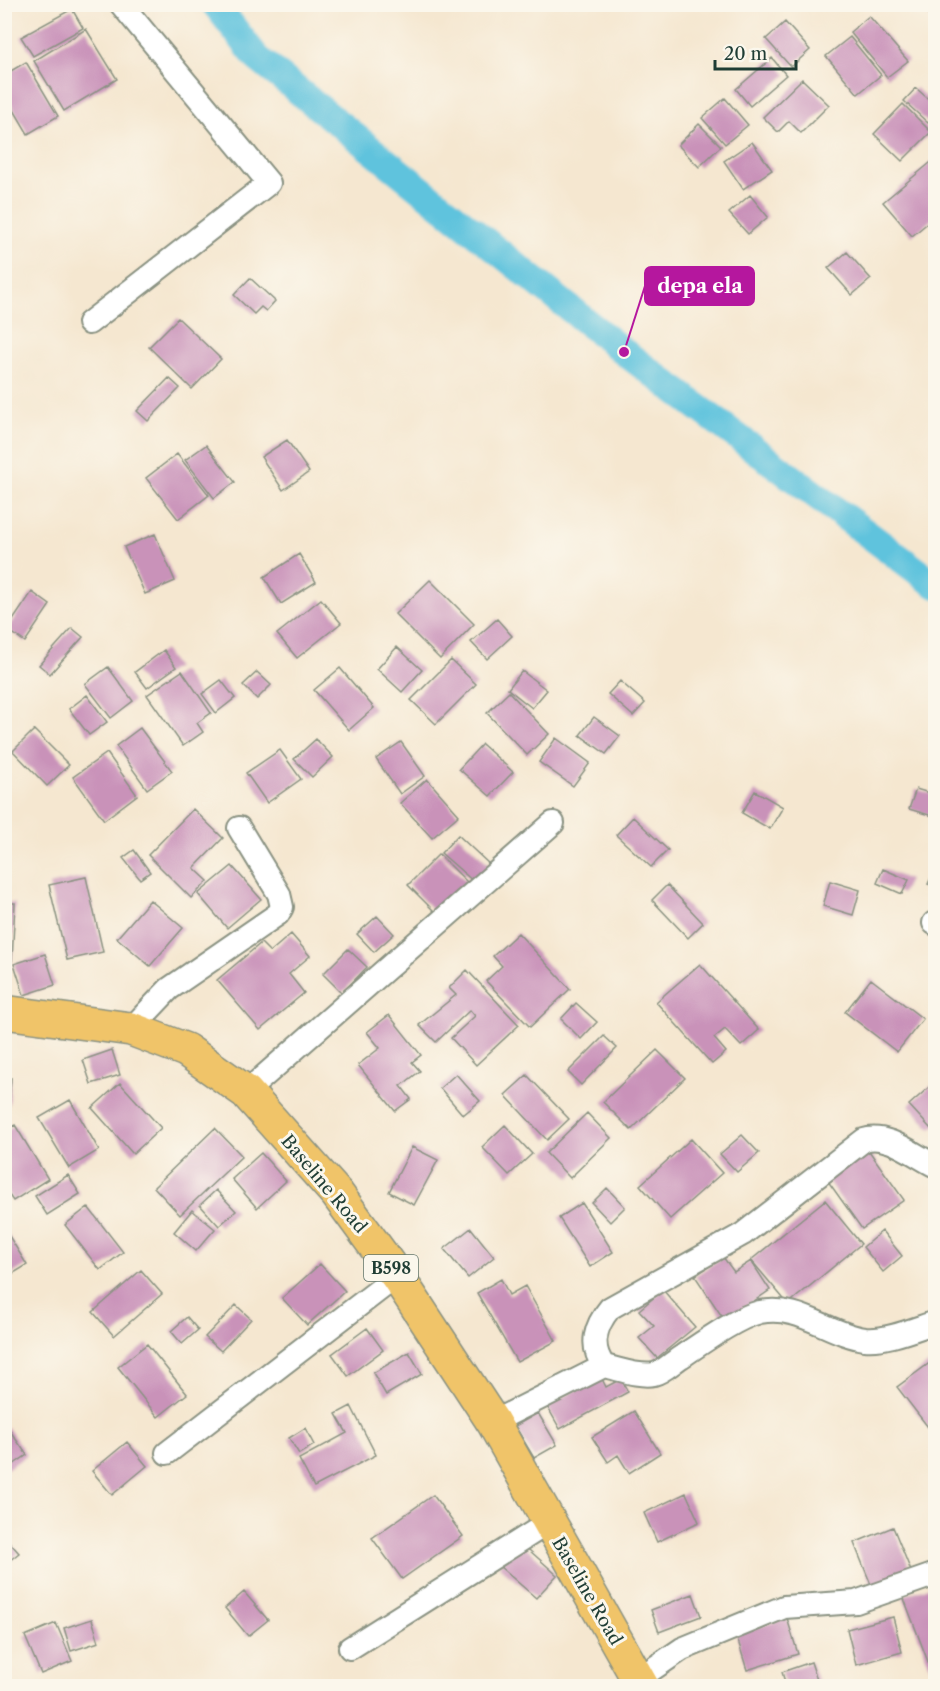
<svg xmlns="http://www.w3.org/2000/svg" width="940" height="1691" font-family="'Libre Caslon Text',serif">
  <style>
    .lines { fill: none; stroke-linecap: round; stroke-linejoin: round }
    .canal { stroke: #5fc3dd; stroke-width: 28 }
    .building { fill: #c992b9 }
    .street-casing { stroke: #8a9282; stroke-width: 26 }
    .primary-casing { stroke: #8a9282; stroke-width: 36 }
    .street { stroke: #fff; stroke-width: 22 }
    .primary { stroke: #f0c469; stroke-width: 33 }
    .labels { text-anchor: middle; stroke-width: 6; stroke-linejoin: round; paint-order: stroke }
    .shield { fill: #fbf7ec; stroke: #61756b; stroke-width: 1.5 }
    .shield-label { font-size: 16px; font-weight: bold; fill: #1f3d34 }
    .street-label { font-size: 18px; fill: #1f3d34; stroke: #fbf7ec }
    .leader { fill: none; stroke: #b5179e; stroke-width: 2 }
    .callout-dot { fill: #b5179e; stroke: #fbf7ec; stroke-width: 2 }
    .callout { fill: #b5179e; stroke: #b5179e; stroke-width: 2 }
    .callout-label { font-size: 20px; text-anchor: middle; font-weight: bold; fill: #fff }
  </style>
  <rect width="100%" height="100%" fill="#fbf7ec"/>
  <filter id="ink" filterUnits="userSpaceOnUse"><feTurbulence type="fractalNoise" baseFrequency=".0167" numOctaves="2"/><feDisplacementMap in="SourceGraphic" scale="12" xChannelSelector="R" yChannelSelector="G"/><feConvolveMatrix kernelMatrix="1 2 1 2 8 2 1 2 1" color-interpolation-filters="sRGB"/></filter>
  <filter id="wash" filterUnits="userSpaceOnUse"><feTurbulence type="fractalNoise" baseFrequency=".008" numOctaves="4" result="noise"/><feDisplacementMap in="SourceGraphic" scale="24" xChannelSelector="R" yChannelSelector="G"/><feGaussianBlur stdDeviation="1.35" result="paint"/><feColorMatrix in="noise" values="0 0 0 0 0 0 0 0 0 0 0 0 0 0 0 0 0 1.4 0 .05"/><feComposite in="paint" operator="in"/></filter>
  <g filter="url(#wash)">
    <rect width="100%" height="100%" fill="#f5e7d0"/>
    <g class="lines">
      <path class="canal" d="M215,4L257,58L624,352L936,585"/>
    </g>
    <g id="blocks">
      <path class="building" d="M921,4H936V15L931,18Z
        M72,9L83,28L33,56L21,37Z
        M869,16L908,61L887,77L850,32Z
        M785,22L810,50L791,67L766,39Z
        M86,29L117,79L64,111L34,61Z
        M850,37L881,75L858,94L826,56Z
        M772,58L786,75L750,106L736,89Z
        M26,62L58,116L28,134L4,93V75Z
        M802,79L829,105L801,133L789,121L778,132L763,117Z
        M916,88L936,106V115L928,123L904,101Z
        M725,98L748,125L725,144L702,118Z
        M903,104L931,132L902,161L874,134Z
        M4,107L12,122L4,126Z
        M699,124L721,146L699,167L678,145Z
        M752,142L772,170L743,189L724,161Z
        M936,158V216L912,236L883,202Z
        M750,195L768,217L748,234L729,213Z
        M847,252L871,279L852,295L828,268Z
        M250,278L275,301L266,311L261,307L254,314L234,295Z
        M178,318L221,359L192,389L149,347Z
        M169,378L180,388L148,421L137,411Z
        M287,440L309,472L283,490L261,457Z
        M206,445L235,482L214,498L185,460Z
        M177,454L209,495L178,519L146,478Z
        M155,534L175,581L145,594L124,547Z
        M299,554L316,582L281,604L264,577Z
        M430,580L474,624L440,659L395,614Z
        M32,592L50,605L25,642L7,629Z
        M321,599L341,623L297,658L277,634Z
        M497,619L512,636L487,659L471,642Z
        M72,628L83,637L50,674L39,665Z
        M397,647L422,670L402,692L377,669Z
        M164,650L176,667L147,688L135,672Z
        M451,660L476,684L436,724L411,700Z
        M108,667L133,701L111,718L85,684Z
        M340,668L374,708L349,730L314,690Z
        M182,671L211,713L197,723L203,732L183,746L147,695Z
        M522,671L547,690L532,708L508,689Z
        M257,672L271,685L257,699L243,685Z
        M221,680L235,698L216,713L202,694Z
        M620,681L645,703L633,716L608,694Z
        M509,692L549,734L527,755L487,713Z
        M87,695L107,722L89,735L69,709Z
        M594,717L620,736L606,754L580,735Z
        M140,728L172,771L147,789L116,746Z
        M34,730L69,765L47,786L13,751Z
        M556,738L590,763L573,786L539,762Z
        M316,739L333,757L312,777L294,759Z
        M401,742L425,776L400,794L376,759Z
        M482,744L513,772L490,796L459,769Z
        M280,750L301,779L267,803L246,773Z
        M107,753L137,795L104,820L73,777Z
        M427,779L459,815L432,838L400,803Z
        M916,789L936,795V817L909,809Z
        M755,791L783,807L770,829L742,813Z
        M193,809L223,838L194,868L208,881L191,898L148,855Z
        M633,817L668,850L651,867L616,835Z
        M458,835L490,865L474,882L441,853Z
        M134,850L150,872L140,879L123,858Z
        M439,854L470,885L439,916L408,885Z
        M232,866L261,899L227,928L198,894Z
        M936,867V887L928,884Z
        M883,869L909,880L902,894L877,883Z
        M86,877L103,952L67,960L49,885Z
        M830,881L860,890L853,915L823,906Z
        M667,885L703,923L688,938L652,900Z
        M150,900L183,928L150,966L117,938Z
        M4,903H15L12,961L4,960Z
        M377,916L394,934L374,952L357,934Z
        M518,933L570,989L530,1027L486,981L502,966L493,956Z
        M291,934L310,956L289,974L304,993L260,1030L217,980L261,943L270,952Z
        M348,949L367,967L342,993L323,974Z
        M45,954L55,985L24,995L14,964Z
        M700,964L759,1030L741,1046L725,1029L714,1038L726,1052L712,1064L656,1002Z
        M467,970L519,1025L476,1065L451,1038L475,1016L470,1010L436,1042L419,1025L456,995L449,988Z
        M871,979L923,1019L897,1052L845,1012Z
        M576,1003L597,1022L581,1039L561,1019Z
        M389,1015L421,1055L412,1062L420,1071L401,1086L411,1099L395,1111L358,1065L380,1048L367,1032Z
        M604,1036L617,1048L581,1085L568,1072Z
        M112,1050L120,1075L91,1084L83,1060Z
        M657,1050L685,1078L631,1130L603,1102Z
        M456,1074L480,1101L463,1115L440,1088Z
        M527,1075L569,1119L547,1140L505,1095Z
        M4,1077L11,1078L9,1105H4Z
        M936,1081V1125L931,1129L909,1105Z
        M120,1083L161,1128L133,1154L92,1108Z
        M70,1100L99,1150L69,1168L39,1118Z
        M587,1113L611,1138L570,1178L546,1153Z
        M15,1125L48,1179L13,1201L4,1188V1131Z
        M505,1125L532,1154L509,1175L482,1147Z
        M215,1128L242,1156L180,1215L154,1187Z
        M742,1135L759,1153L737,1172L720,1154Z
        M691,1139L722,1173L670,1219L640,1185Z
        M412,1147L438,1160L414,1205L389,1192Z
        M867,1148L904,1200L862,1229L825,1177Z
        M261,1153L286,1181L257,1208L232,1179Z
        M68,1175L80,1194L47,1215L35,1196Z
        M607,1188L625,1207L610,1222L592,1203Z
        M216,1190L236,1211L219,1226L200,1205Z
        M825,1200L861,1244L788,1304L751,1260Z
        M582,1203L613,1252L590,1267L559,1218Z
        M88,1207L123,1252L100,1270L65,1225Z
        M192,1210L215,1229L196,1251L174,1232Z
        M4,1228L27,1265L4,1279Z
        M471,1228L494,1257L468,1278L444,1249Z
        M882,1231L902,1256L883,1272L863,1247Z
        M723,1257L734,1272L751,1261L770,1290L725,1321L695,1276Z
        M320,1264L345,1291L307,1325L282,1298Z
        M141,1270L162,1294L114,1336L93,1312Z
        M501,1279L509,1295L525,1286L556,1341L517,1362L477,1293Z
        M663,1290L695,1327L657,1358L639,1338L654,1326L639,1310Z
        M236,1305L251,1319L221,1351L205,1337Z
        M187,1317L198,1330L182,1344L171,1331Z
        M367,1328L383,1350L348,1376L332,1354Z
        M147,1344L187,1394L158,1417L118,1367Z
        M409,1352L422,1374L386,1395L373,1373Z
        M931,1362L936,1367V1428L931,1431L897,1387Z
        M601,1377L606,1387L621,1379L628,1392L560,1429L547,1406Z
        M351,1406L376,1455L314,1487L299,1459L347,1433L336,1414Z
        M634,1411L660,1453L629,1473L618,1455L608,1462L592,1437Z
        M538,1413L557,1445L534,1458L515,1426Z
        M8,1428L27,1455L4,1471V1431Z
        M305,1428L314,1445L299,1454L289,1438Z
        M127,1442L147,1466L112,1495L92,1471Z
        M686,1493L699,1522L657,1542L644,1513Z
        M433,1495L463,1536L402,1579L372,1538Z
        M893,1527L913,1576L874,1592L854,1543Z
        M4,1536L19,1553L4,1565Z
        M520,1542L557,1575L536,1598L499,1566Z
        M936,1584V1671L932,1672L903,1596Z
        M244,1592L268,1620L248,1636L225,1608Z
        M693,1594L701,1616L659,1632L651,1610Z
        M893,1617L902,1652L856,1665L847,1629Z
        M787,1618L798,1654L747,1670L736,1634Z
        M92,1619L99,1642L71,1651L64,1628Z
        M56,1623L72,1661L41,1674L25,1636Z
        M811,1662L819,1686H786L782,1672Z"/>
    </g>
  </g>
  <g filter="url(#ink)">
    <use href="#blocks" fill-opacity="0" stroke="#8a9282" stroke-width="1.5"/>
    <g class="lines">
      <g class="street-casing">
        <path id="street" d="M89,323L269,183L121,4
          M934,923L936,924
          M131,1029L169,989L278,914L282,907L279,894L239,828
          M246,1092L553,823
          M604,1366C619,1369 639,1377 654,1374C663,1372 673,1362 681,1357C702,1343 736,1318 760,1312C799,1304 828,1334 865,1339C887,1341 914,1329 936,1322
          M493,1422L604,1366C589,1346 595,1326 610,1308L743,1234L864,1140C887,1132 915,1156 936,1166
          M167,1453L397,1276
          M350,1648L548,1523
          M638,1679L682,1649L784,1607L856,1602L936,1574"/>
      </g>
      <g class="primary-casing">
        <path id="primary" d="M4,1012L131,1029L186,1050L246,1092L337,1194L397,1276L493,1422L642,1686"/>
      </g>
      <use href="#street" class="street"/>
      <use href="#primary" class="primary"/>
    </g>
  </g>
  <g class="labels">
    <rect class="shield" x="364" y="1255" width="54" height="26" rx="4.5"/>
    <g class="shield-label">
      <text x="391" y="1274">B598</text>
    </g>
    <g class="street-label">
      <text transform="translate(324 1184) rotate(50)" y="6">Baseline Road</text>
      <text transform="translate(587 1591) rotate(60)" y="6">Baseline Road</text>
    </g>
  </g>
  <path class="leader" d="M624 352L645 286"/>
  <circle class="callout-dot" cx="624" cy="352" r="6"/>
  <rect class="callout" x="645" y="267" width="109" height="38" rx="6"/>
  <g class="callout-label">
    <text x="700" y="293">depa ela</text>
  </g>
  <rect width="940" height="1691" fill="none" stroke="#fbf7ec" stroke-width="24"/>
  <path d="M715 60v9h81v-9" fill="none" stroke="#1f3d34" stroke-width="3"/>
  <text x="724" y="60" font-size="18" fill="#1f3d34" stroke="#fbf7ec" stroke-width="4.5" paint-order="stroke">20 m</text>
</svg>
